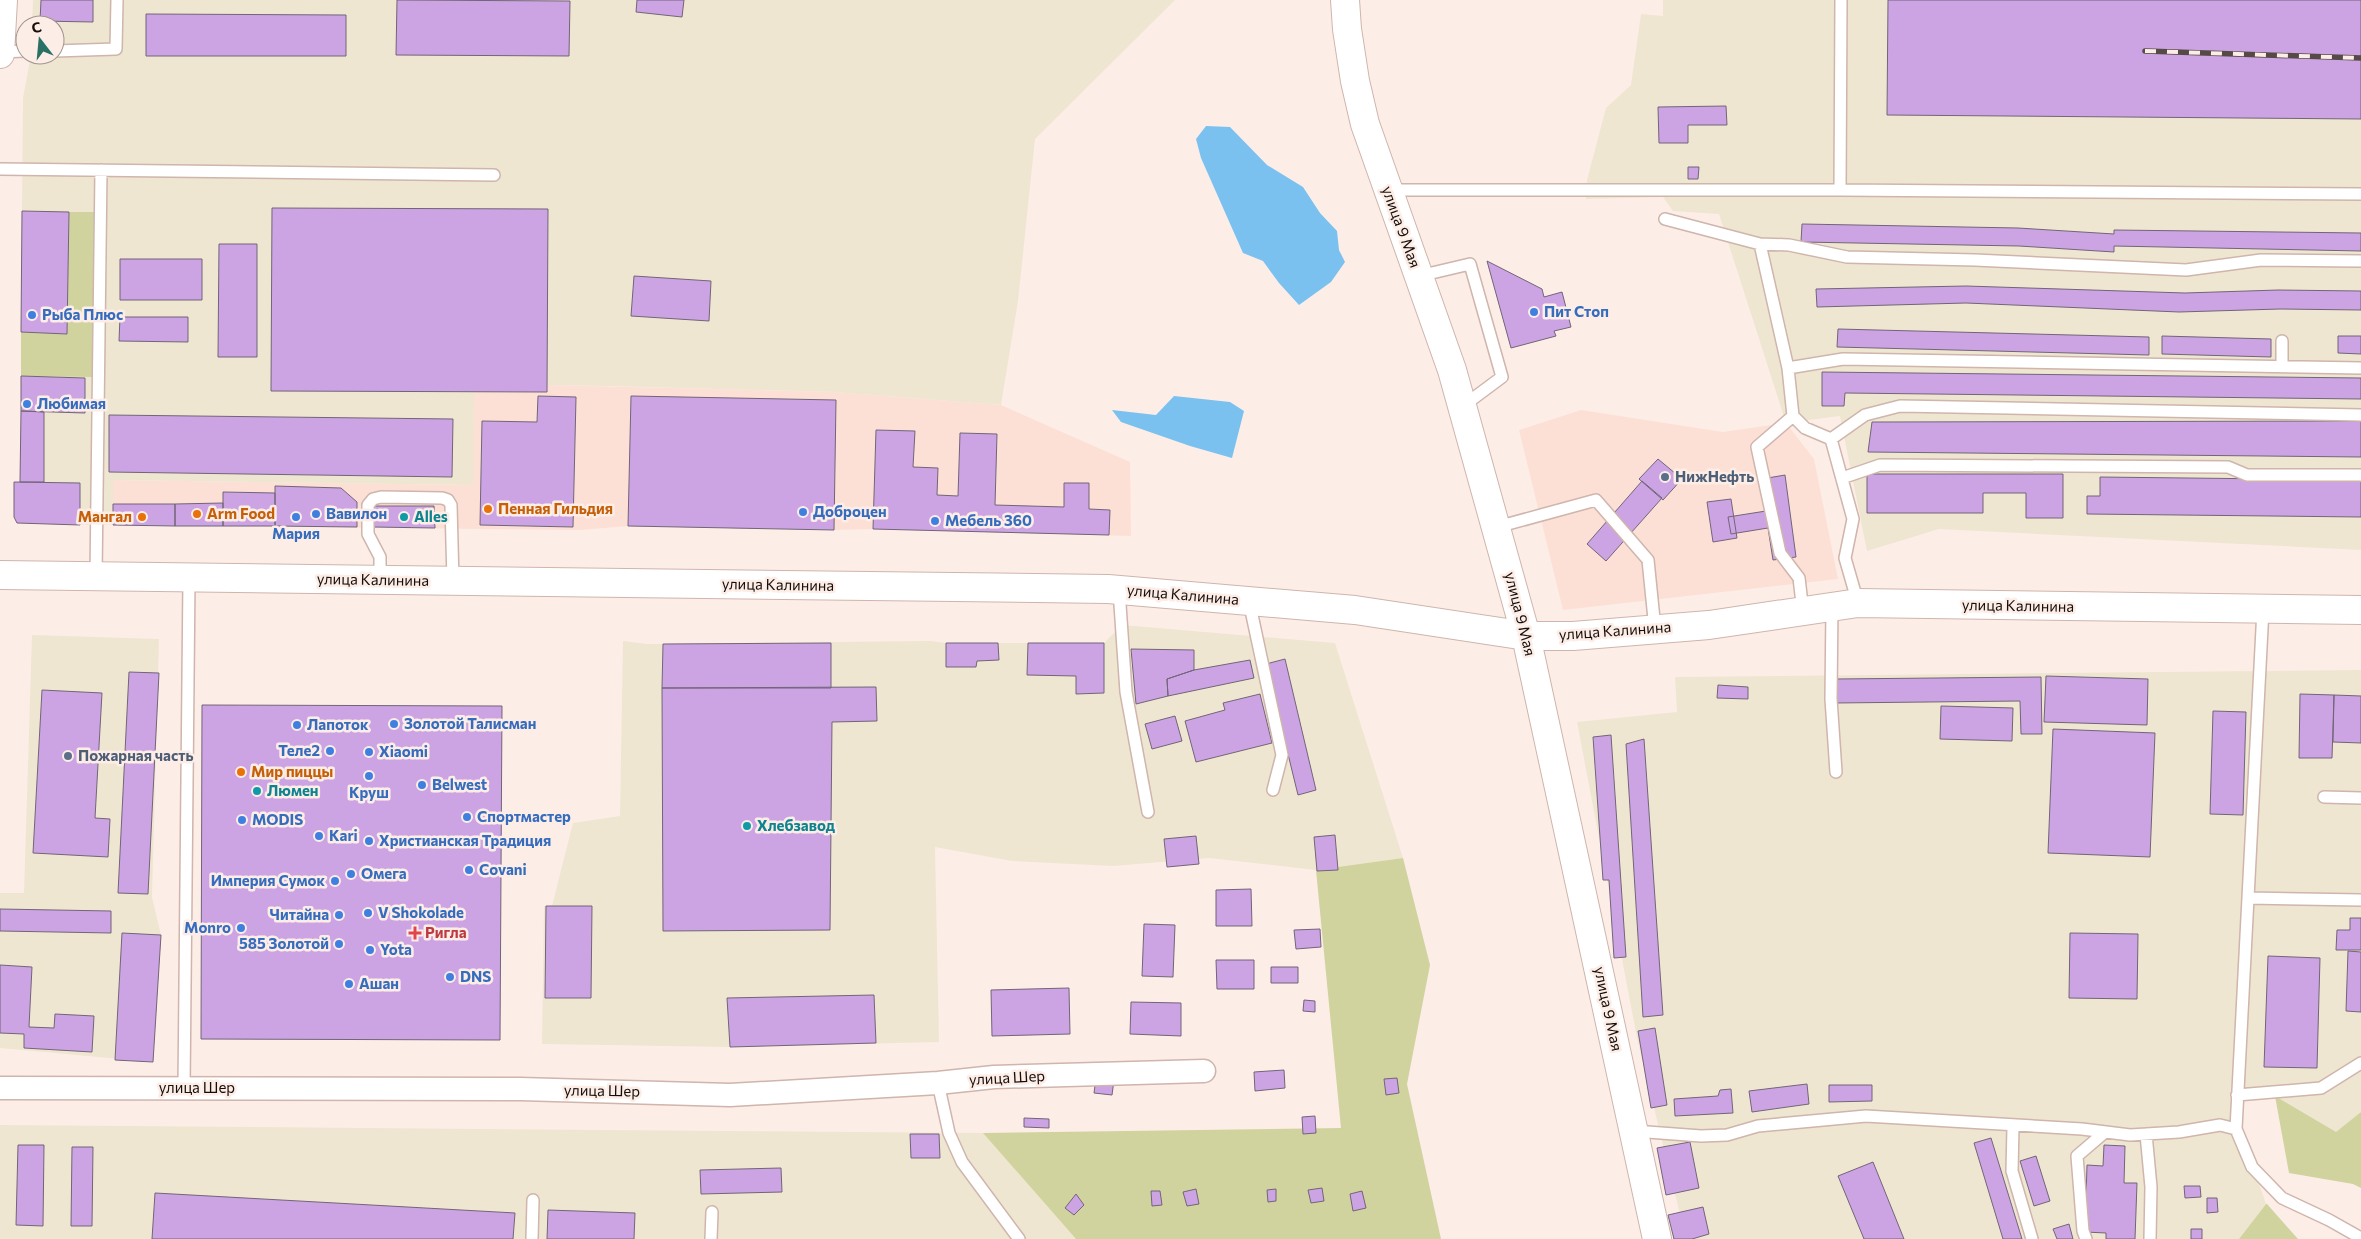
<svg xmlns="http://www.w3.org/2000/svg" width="2361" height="1239" font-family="Commissioner,sans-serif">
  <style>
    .built { fill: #fce0d5 }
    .industrial { fill: #efe6d1 }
    .green { fill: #d0d39e }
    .water { fill: #7bc1f0 }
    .building { fill: #cca4e3; stroke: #716578 }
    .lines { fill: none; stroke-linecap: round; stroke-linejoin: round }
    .lane-casing { stroke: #cfb5ac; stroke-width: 14 }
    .street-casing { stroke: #cfb5ac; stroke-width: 25 }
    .secondary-casing { stroke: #cfb5ac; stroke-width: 30 }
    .lane { stroke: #fff; stroke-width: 11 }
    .street { stroke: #fff; stroke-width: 22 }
    .secondary { stroke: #fff; stroke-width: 28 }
    .rail-casing { stroke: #554a46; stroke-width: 5.5 }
    .rail { stroke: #fdede7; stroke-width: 4; stroke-dasharray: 11; stroke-linecap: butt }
    .shop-dot { fill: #3f7fe0; stroke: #fdede7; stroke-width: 2 }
    .service-dot { fill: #5c6f8a; stroke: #fdede7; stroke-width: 2 }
    .food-dot { fill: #e8710a; stroke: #fdede7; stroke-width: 2 }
    .culture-dot { fill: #0f9aa8; stroke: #fdede7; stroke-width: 2 }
    .health-dot { fill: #e0444e; stroke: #fdede7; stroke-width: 2 }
    .labels { text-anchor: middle; stroke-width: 5; stroke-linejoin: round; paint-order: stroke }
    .street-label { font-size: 15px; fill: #170e0b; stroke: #fdede7 }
    .shop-label { font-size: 15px; font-weight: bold; fill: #366cbe; stroke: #fdede7; text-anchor: start }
    .service-label { font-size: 15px; font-weight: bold; fill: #4e5e75; stroke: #fdede7; text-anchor: start }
    .food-label { font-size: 15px; font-weight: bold; fill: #c56008; stroke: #fdede7; text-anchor: start }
    .culture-label { font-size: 15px; font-weight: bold; fill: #0d838f; stroke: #fdede7; text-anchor: start }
    .health-label { font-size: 15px; font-weight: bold; fill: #be3a42; stroke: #fdede7; text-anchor: start }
  </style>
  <rect width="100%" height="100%" fill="#fdede7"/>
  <path class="built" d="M547,385L834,392L1001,405L1130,462L1131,536L873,529L834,530L628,526L580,530L113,525V480L472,485L474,392H546Z
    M1581,410L1723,432L1786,423L1814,459L1838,579L1563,610L1519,430Z"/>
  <path class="industrial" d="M33,0H1175L1035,139L1018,301L1001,405L834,392L606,386L547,385V392H474L473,485L113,480V525H80V483L20,482L21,411L85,412V378L21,376V332L67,334L69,212L22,211L23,98L31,55H55V25H32Z
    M1663,0H2361V550L1939,529L1867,551L1840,416L1786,423L1719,214L1673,211L1663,197L1586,199L1587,180L1606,108L1631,85L1641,14L1663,16Z
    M1122,625L1335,643L1403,858L1316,870L1209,858L1113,866L1012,861L935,847L939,1042L730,1047L542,1044L544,906H552L573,823L620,816L623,641L647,644L931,641L946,643H1104Z
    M32,635L159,639L152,897L161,935L153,1062L0,1048V893H24Z
    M2361,670V1112L2336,1133L2275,1096L2230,1099L2266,1204L2239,1239H1686L1637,1038L1577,722L1677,712L1675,677Z
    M0,1125L983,1133L1076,1239H0Z"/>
  <path class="green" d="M69,212H95L93,377L21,376V332L67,334Z
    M1403,858L1430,965L1407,1084L1441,1239H1076L983,1133L1341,1128L1316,870Z
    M2275,1096L2336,1132L2361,1112V1188L2353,1184L2289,1173Z
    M2266,1204H2267L2298,1239H2239Z"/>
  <path class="water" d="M1206,126L1230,127L1267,165L1303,187L1320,213L1337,231L1339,250L1345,262L1331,282L1299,305L1279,283L1263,261L1243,253L1201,158L1196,139Z
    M1174,396L1230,402L1244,411L1232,458L1190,446L1121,422L1112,410L1156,415Z"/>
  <path class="building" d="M41,0H93V22L40,21Z
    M397,0L570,1L569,56L396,55Z
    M637,0H684L682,17L636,12Z
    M1888,0H2361V119L1887,115Z
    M146,14L346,15V56H146Z
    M1726,106L1727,125H1688V143H1659L1658,107Z
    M1688,167H1699L1698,179H1688Z
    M272,208L548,209L547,392L271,391Z
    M22,211L69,212L67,334L21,332Z
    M1802,224L2018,228L2114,234V230L2361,233V251L2114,246V252L2019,246L1801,242Z
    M219,244H257V357H218Z
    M120,259H202V300H120Z
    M1487,261L1542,289L1544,297L1562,292L1571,327L1554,331L1556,336L1511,348Z
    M634,276L711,281L709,321L631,316Z
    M1966,286L2185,293L2278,290L2361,291V310L2280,309L2179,312L1966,303L1817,307L1816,289Z
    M120,317H188V342L119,341Z
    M1838,329L2149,337V355L1837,347Z
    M2162,336L2271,339V357L2162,354Z
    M2338,336H2361V354L2338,353Z
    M1822,372L2361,378V399L1845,393L1844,406H1822Z
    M21,376L85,378V413L21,411Z
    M538,396L576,397L573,527L480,525L482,421L537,422Z
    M631,396L836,400L834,530L628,526Z
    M21,411L44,412V482H20Z
    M109,415L453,419L452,477L109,472Z
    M2361,421V457L1868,452L1872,422Z
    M876,430L915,431L913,467L938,468L937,495L958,496L960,433L997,434L995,505L1064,507V483H1089V509L1110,510L1109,535L873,529Z
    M1658,459L1682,479L1663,500L1639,479Z
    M1867,474H2063V518H2026V493H1983V513H1867Z
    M1785,475L1796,557L1773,560L1768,528L1731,534L1728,517L1766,511L1762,479Z
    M2100,477L2361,480V517L2087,514V496H2100Z
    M1642,481L1662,498L1606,561L1587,544Z
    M14,482L80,483V525L17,523L14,517Z
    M275,486L341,488L357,502V527L275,526Z
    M223,492L275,493V526H223Z
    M1731,499L1737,538L1713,542L1707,502Z
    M223,503V526H175V504Z
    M113,504H175V526L113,525Z
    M374,506H434L435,528L374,527Z
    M831,643V688H662L663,644Z
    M946,643H998L999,660L977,661L976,667H946Z
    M1028,643H1104V693L1076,694V676L1027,675Z
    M1131,649L1194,650V670L1167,679L1168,696L1136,704Z
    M1285,659L1316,790L1298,795L1266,664Z
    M1250,660L1254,678L1168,696L1167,679L1194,670Z
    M129,672L159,673L148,894L118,893Z
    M2046,676L2148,679L2147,725L2044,722Z
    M2041,677L2042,734H2021L2020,701L1835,703V679Z
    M1718,685L1748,687V699L1717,698Z
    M876,687L877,721L832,722L830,930L663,931L662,688Z
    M42,690L102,693L95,818L110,819L108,857L33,853Z
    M1260,694L1272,743L1196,762L1185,721L1225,710L1223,703Z
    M2300,694L2334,695L2332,758H2299Z
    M2334,695L2361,696V743L2333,742Z
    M202,705L502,706L500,1040L201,1039Z
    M1941,706L2013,708L2012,741L1940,739Z
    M2213,711L2246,712L2243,815L2210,814Z
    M1175,716L1182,741L1152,749L1145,724Z
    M2053,729L2155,733L2150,857L2048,853Z
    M1611,735L1626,957L1614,958L1609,880H1603L1593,737Z
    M1644,739L1663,1015L1643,1017L1626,744Z
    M1335,835L1338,870L1317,871L1314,837Z
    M1196,836L1199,864L1167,867L1164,839Z
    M1251,889L1252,926H1216V890Z
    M546,906H592L591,998H545Z
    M0,909L111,911V933L0,931Z
    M2350,918H2361V950H2336L2337,930H2350Z
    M1144,924L1175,925L1173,977L1142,976Z
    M1320,929L1321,947L1296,949L1294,930Z
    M122,933L161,935L153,1062L115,1060Z
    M2070,933L2138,934L2137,999L2069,998Z
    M2348,951L2361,952V1012L2346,1011Z
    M2268,956L2320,958L2317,1068L2264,1067Z
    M1216,960H1254V989H1217Z
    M0,965L32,967L29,1027L54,1028L55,1014L94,1016L92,1052L24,1048V1034L0,1033Z
    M1271,967H1298V983H1271Z
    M1069,988L1070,1034L992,1036L991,990Z
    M874,995L876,1043L730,1047L727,998Z
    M1304,1000L1315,1001V1012L1303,1011Z
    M1131,1002L1181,1003V1036L1130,1034Z
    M1655,1028L1667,1105L1651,1108L1638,1031Z
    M1284,1070L1285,1088L1255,1091L1254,1072Z
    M1096,1078L1114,1080L1112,1095L1094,1093Z
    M1397,1078L1399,1093L1386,1095L1384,1079Z
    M1807,1084L1809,1104L1752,1112L1749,1091Z
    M1829,1085H1872V1101L1829,1102Z
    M1731,1089L1733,1113L1675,1116L1674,1099L1718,1096L1720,1090Z
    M1315,1116L1316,1133L1303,1134L1302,1117Z
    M1024,1118L1049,1119V1128L1024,1127Z
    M910,1134H939L940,1158H911Z
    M1991,1138L2022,1239H2003L1974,1143Z
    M1690,1142L1699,1188L1666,1195L1657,1148Z
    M18,1145H44L43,1226L16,1225Z
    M2104,1145L2125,1146L2124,1183H2137L2135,1239H2106V1233L2085,1232L2087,1165L2103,1166Z
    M72,1147H93L92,1226H71Z
    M2036,1156L2050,1201L2034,1206L2020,1161Z
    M1873,1162L1904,1239H1864L1838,1176Z
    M781,1168L782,1192L701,1194L700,1170Z
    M2184,1186H2200L2201,1197L2185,1198Z
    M1322,1188L1324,1201L1311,1203L1308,1190Z
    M1196,1189L1199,1204L1187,1206L1183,1192Z
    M1276,1189V1201L1268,1202L1267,1190Z
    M1151,1191H1160L1162,1205L1152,1206Z
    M1362,1191L1366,1208L1353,1211L1350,1194Z
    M155,1193L515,1213L513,1239H152Z
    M1076,1194L1084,1205L1074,1215L1065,1208Z
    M2207,1198H2217L2218,1212L2207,1213Z
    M1703,1207L1709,1234L1692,1239H1674L1668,1215Z
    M548,1210L635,1213L634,1239H547Z
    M2069,1224L2073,1239H2057L2053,1229Z
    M2191,1229H2202V1239H2191Z"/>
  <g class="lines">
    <g class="lane-casing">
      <path id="lane" d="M1841,0L1840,190L2361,194
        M55,51L116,49L117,0
        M0,52L25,51
        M0,169L494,175
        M1389,190H1840
        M1665,219L1760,244L1789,245L1847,257L1975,260L2186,270L2261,260L2361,261
        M1760,244L1788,368L1793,416L1805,428L1831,439L1853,519L1845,558L1858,603
        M1419,276L1470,264L1502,377L1463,406
        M2282,366V341
        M1788,368L1843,359L2361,368
        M1793,416L1757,447L1780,553L1799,578L1803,612
        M1831,439L1865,415L1900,406L2361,415
        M1842,478L1880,465L2228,467L2247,475H2361
        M1497,527L1596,500L1648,560L1655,629
        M96,576L101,170
        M380,580V557L368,534V505L373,499L381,497L442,498L448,500L451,505L453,581
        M1119,590L1126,692L1148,812
        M1249,601L1282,755L1273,790
        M1832,607L1831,699L1836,772
        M2324,797L2361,798
        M2248,898L2361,900
        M938,1083L949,1133L962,1162L1019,1239
        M184,1088L189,578
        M2237,1095L2321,1088L2361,1063
        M2013,1127L2012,1171L2032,1239
        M2236,1129L2263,609
        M1634,1131L1701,1136L1727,1135L1758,1126L1866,1116L2082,1129L2130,1135L2179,1132L2220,1125L2236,1129L2252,1167L2282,1198L2329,1220L2361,1238
        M2146,1134L2151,1187L2150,1239
        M532,1239L533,1200
        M711,1239L712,1212
        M2086,1239L2083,1231L2077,1156L2105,1132"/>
    </g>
    <g class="street-casing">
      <path id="street" d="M0,1088L520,1089L730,1095L938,1083L994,1077L1204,1071"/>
    </g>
    <g class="secondary-casing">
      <path id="secondary" d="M1345,0L1347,29L1355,81L1365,124L1452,370L1526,636L1657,1239
        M0,54L3,0
        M0,575L1108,589L1355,610L1526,636H1573L1709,625L1858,603L2361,610"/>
    </g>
    <use href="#lane" class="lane"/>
    <use href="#street" class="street"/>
    <use href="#secondary" class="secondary"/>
    <g class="rail-casing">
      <path id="rail" d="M2145,51L2361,58"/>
    </g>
    <use href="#rail" class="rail"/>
  </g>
  <g class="shop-dot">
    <circle cx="1534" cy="312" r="5"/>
    <circle cx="32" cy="315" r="5"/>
    <circle cx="27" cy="404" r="5"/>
    <circle cx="803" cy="512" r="5"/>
    <circle cx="316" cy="514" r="5"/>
    <circle cx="296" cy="517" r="5"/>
    <circle cx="935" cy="521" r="5"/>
    <circle cx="394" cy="724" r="5"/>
    <circle cx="297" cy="725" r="5"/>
    <circle cx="330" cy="751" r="5"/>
    <circle cx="369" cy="752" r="5"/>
    <circle cx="369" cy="776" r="5"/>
    <circle cx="422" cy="785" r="5"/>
    <circle cx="467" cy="817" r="5"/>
    <circle cx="242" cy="820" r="5"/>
    <circle cx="319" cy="836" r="5"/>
    <circle cx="369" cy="841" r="5"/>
    <circle cx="469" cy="870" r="5"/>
    <circle cx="351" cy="874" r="5"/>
    <circle cx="335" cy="881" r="5"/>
    <circle cx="368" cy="913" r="5"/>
    <circle cx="339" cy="915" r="5"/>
    <circle cx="241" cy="928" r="5"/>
    <circle cx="339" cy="944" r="5"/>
    <circle cx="370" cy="950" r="5"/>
    <circle cx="450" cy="977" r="5"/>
    <circle cx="349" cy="984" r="5"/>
  </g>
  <g class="service-dot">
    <circle cx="1665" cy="477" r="5"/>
    <circle cx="68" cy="756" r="5"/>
  </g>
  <g class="food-dot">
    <circle cx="488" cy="509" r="5"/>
    <circle cx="197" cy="514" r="5"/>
    <circle cx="142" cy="517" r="5"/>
    <circle cx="241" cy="772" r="5"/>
  </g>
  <g class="culture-dot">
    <circle cx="404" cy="517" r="5"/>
    <circle cx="257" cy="791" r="5"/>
    <circle cx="747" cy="826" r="5"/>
  </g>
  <path class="health-dot" d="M412.5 925.5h5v5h5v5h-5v5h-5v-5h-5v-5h5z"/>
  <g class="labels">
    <g class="street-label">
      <text transform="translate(1401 227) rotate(70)" y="5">улица 9 Мая</text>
      <text transform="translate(373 580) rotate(1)" y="5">улица Калинина</text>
      <text transform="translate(778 585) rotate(1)" y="5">улица Калинина</text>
      <text transform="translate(1183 595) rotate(5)" y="5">улица Калинина</text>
      <text transform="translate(2018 606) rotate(1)" y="5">улица Калинина</text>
      <text transform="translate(1520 614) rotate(76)" y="5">улица 9 Мая</text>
      <text transform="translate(1615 631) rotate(-4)" y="5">улица Калинина</text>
      <text transform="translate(1608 1009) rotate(78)" y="5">улица 9 Мая</text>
      <text transform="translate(1007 1078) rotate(-3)" y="5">улица Шер</text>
      <text x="197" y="1093">улица Шер</text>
      <text transform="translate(602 1091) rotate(1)" y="5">улица Шер</text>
    </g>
    <g class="shop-label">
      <text x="1544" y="317">Пит Стоп</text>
      <text x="42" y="320">Рыба Плюс</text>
      <text x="37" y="409">Любимая</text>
      <text x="813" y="517">Доброцен</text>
      <text x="326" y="519">Вавилон</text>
      <text x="945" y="526">Мебель 360</text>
      <text x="296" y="539" text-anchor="middle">Мария</text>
      <text x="404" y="729">Золотой Талисман</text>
      <text x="307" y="730">Лапоток</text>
      <text x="320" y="756" text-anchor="end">Теле2</text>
      <text x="379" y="757">Xiaomi</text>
      <text x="432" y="790">Belwest</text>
      <text x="369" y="798" text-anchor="middle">Круш</text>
      <text x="477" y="822">Спортмастер</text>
      <text x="252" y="825">MODIS</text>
      <text x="329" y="841">Kari</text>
      <text x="379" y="846">Христианская Традиция</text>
      <text x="479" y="875">Covani</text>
      <text x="361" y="879">Омега</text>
      <text x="325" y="886" text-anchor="end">Империя Сумок</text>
      <text x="378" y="918">V Shokolade</text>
      <text x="329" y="920" text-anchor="end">Читайна</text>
      <text x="231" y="933" text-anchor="end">Monro</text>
      <text x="329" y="949" text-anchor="end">585 Золотой</text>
      <text x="380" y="955">Yota</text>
      <text x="460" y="982">DNS</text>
      <text x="359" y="989">Ашан</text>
    </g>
    <g class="service-label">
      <text x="1675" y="482">НижНефть</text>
      <text x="78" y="761">Пожарная часть</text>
    </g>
    <g class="food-label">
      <text x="498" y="514">Пенная Гильдия</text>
      <text x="207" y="519">Arm Food</text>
      <text x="132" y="522" text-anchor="end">Мангал</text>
      <text x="251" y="777">Мир пиццы</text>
    </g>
    <g class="culture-label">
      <text x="414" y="522">Alles</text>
      <text x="267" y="796">Люмен</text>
      <text x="757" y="831">Хлебзавод</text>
    </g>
    <g class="health-label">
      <text x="425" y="938">Ригла</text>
    </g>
  </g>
  <g transform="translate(40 40) rotate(344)"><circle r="24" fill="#fdede7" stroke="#a1948f"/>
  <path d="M0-4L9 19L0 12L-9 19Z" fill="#297065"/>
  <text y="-8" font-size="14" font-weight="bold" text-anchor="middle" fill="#170e0b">С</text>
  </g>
</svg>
